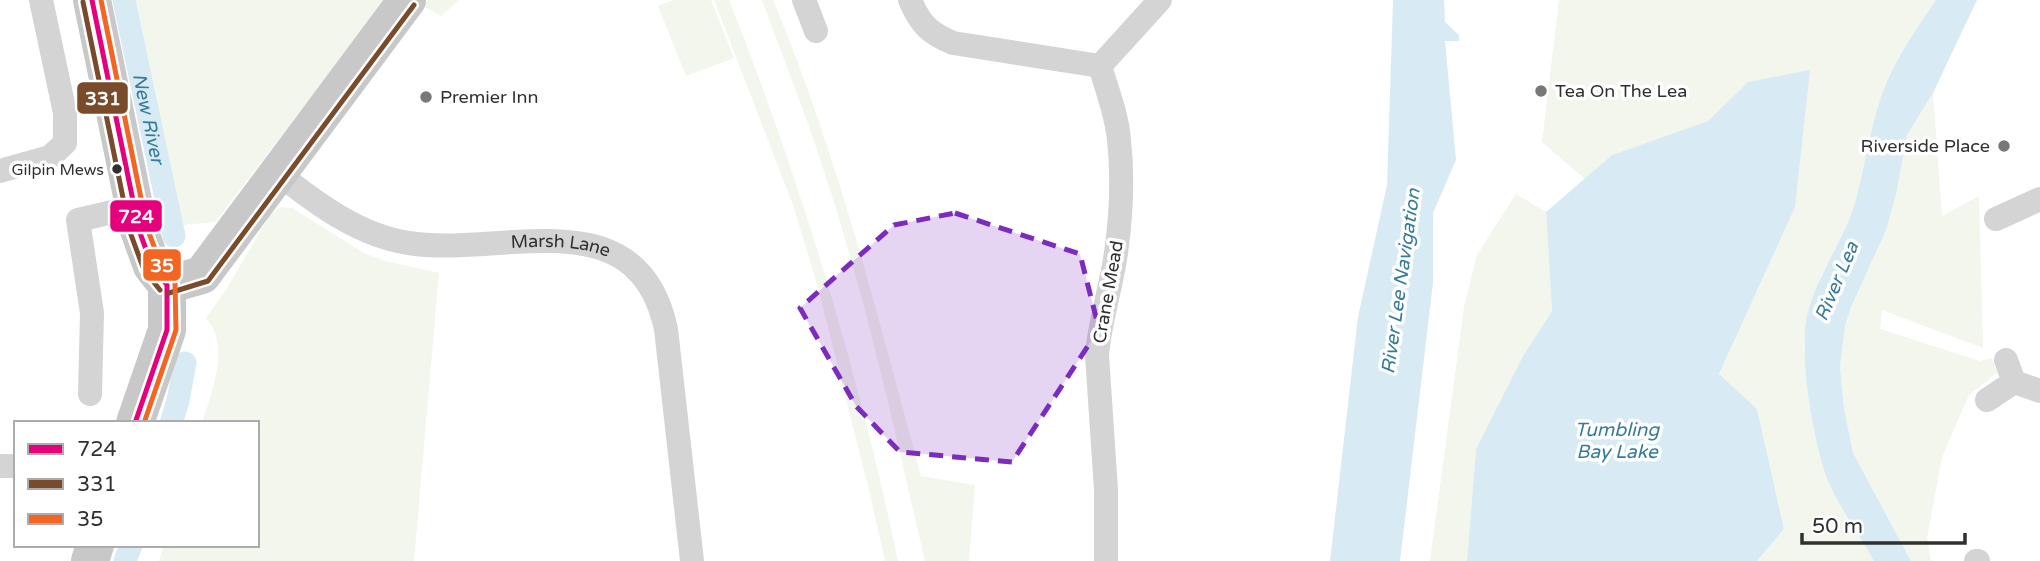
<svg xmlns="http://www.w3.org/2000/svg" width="2040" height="561" font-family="'Varela Round',sans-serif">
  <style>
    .green { fill: #f2f6ec }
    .water { fill: #d8ebf4 }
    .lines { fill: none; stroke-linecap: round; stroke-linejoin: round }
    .canal { stroke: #d8ebf4; stroke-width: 23 }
    .street { stroke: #d4d4d4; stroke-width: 24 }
    .primary { stroke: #c8c8c8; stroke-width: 38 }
    .bus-1-casing { stroke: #fff; stroke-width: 10 }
    .bus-2-casing { stroke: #fff; stroke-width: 10 }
    .bus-3-casing { stroke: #fff; stroke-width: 10 }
    .bus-1 { stroke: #e5007d; stroke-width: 5 }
    .bus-2 { stroke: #7a4b2a; stroke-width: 5 }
    .bus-3 { stroke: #f26522; stroke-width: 5 }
    .marked { fill: #7b2cbf; fill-opacity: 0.2; stroke: #7b2cbf; stroke-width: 5; stroke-dasharray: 14 9; stroke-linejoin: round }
    .poi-dot { fill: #787878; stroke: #fff; stroke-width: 2.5 }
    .bus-dot { fill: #303030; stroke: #fff; stroke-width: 2.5 }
    .labels { text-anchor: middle; stroke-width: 7; stroke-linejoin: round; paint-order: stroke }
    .bus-label { font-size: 16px; fill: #303030; stroke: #fff; text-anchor: end }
    .poi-label { font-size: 18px; fill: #303030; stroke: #fff; text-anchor: start }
    .street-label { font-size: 18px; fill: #303030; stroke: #fff }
    .water-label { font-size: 19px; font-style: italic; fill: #357b9a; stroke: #fff }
    .line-badge { stroke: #fff; stroke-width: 2.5 }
    .badge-label { font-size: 19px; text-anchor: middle; font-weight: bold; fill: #fff }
  </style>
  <rect width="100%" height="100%" fill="#fff"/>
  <path class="green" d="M136,0H386L215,222L183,225Z
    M428,0H459L441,16L423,6Z
    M674,0H711L734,58L686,76L658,6Z
    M714,0H729C801,181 858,370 898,561H885L869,490L817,284L793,205Z
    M762,0H773C837,153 878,316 921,476L975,485L969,561H925C894,428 865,294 822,165C804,109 782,55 762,0Z
    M1559,0H1936L1907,43L1872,127L1856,199L1846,231L1821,276L1807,316L1803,347L1830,485L1874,561H1757L1784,529L1757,409L1719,375L1744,318L1748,82L1708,121L1612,155L1585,179L1542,142Z
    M1933,93L1942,216L1979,196L1983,348L1882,310L1880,329L1980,361L1991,358L1998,372L1969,395L1942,457L1927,538L1931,561H1911L1853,453L1844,408L1840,367L1845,326L1907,135Z
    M1516,194L1546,212L1552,311L1523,356L1476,449L1467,561H1430L1464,307L1477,255Z
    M280,207L292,208L364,253L385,261L439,273L414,561H159L164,545H257V423H202C212,391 231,346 206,318L227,288L270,215Z"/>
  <path class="water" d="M1393,0H1444L1445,22L1459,35V41H1445L1456,160L1433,213V283L1400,561H1330L1358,317L1387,185Z
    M1936,0H1977L1933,93L1907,135L1896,194L1886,230L1851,307L1845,326L1840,367L1844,408L1853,453L1911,561H1874C1860,535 1841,510 1829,483C1814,447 1798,354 1807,316C1816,275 1845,241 1856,199C1866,160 1871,119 1887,82C1900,52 1918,26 1936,0Z
    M1810,70L1795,207L1719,374L1757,409L1784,529L1757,561H1467L1476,449L1523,356L1552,311L1546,212L1612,155L1708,121L1748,82Z"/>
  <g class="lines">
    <g class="canal">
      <path id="s1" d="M124,0L174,236"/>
      <path d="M171,423L178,401L185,363"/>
      <path d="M125,561L131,545"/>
    </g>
    <g class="street">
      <path d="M804,0L816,31"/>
      <path d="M910,0C920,24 929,33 953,43L1100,66"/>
      <path d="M1100,66C1107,90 1117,115 1119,140C1123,176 1121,217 1116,253C1111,288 1100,320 1097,355L1106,490V561"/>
      <path d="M1100,66L1160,0"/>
      <path d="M0,171L50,157L65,143V113L41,0"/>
      <path id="s2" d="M279,174C317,204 360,236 409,243C501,258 637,195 666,329L692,561"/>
      <path d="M1996,219L2040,199"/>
      <path d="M2014,382L2040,391"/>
      <path d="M90,394L92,313L78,220L134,207"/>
      <path d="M1987,400L2014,382L2006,360"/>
      <path d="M0,466H16"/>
      <path d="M1976,561H1978"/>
    </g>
    <path class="primary" d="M92,0L139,230L152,266L167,285V330L135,423
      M167,285L202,275L407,0
      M90,561L95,545"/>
    <g class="bus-1-casing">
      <path id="bus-1" d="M92,0L139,230L152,266L167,285V330L135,423"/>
    </g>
    <g class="bus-2-casing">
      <path id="bus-2" d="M83,2L130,232L144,270L160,290
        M169,293L208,281L414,5"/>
    </g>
    <g class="bus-3-casing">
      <path id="bus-3" d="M101,0L147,228L160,262L175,283L176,330L144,423"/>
    </g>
    <use href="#bus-1" class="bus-1"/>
    <use href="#bus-2" class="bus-2"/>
    <use href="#bus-3" class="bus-3"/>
  </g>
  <path class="marked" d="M955,213L1080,254L1099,329L1012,462L900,452L856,406L800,308L894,225Z"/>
  <g class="poi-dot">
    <circle cx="1541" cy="91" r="7"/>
    <circle cx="426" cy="97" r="7"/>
    <circle cx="2004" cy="146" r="7"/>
  </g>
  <circle class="bus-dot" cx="117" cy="169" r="6"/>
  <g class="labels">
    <g class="bus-label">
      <text x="104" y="175">Gilpin Mews</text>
    </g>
    <g class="poi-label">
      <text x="1555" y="97">Tea On The Lea</text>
      <text x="440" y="103">Premier Inn</text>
      <text x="1990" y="152" text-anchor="end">Riverside Place</text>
    </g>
    <g class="street-label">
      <text dy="6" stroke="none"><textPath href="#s2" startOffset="301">Marsh Lane</textPath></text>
      <text transform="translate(1108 292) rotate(-80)" y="6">Crane Mead</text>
    </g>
    <g class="water-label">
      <text dy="7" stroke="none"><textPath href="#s1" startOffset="121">New River</textPath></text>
      <text transform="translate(1400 281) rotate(-82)" y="7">River Lee Navigation</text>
      <text transform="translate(1836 281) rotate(-67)" y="7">River Lea</text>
      <text x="1617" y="436">Tumbling<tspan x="1617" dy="22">Bay Lake</tspan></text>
    </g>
  </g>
  <g class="line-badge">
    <rect x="76" y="81" width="53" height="34" rx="7" fill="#7a4b2a"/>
    <rect x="109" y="199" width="54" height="34" rx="7" fill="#e5007d"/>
    <rect x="142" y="248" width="40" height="34" rx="7" fill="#f26522"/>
  </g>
  <g class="badge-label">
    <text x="103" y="105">331</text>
    <text x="136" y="223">724</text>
    <text x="162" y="272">35</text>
  </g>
  <rect x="14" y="421" width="245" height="126" fill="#ffffff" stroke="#acacac" stroke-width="2"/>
  <rect x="28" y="444" width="35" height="10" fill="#e5007d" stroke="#acacac" stroke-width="2"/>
  <text x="77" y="456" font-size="21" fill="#303030">724</text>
  <rect x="28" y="479" width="35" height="10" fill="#7a4b2a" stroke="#acacac" stroke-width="2"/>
  <text x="77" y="491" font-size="21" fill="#303030">331</text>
  <rect x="28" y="514" width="35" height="10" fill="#f26522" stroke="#acacac" stroke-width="2"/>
  <text x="77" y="526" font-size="21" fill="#303030">35</text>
  <path d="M1802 533v10h163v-10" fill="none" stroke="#303030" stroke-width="3.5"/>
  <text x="1812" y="533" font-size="21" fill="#303030" stroke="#ffffff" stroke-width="5" paint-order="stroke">50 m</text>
</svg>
